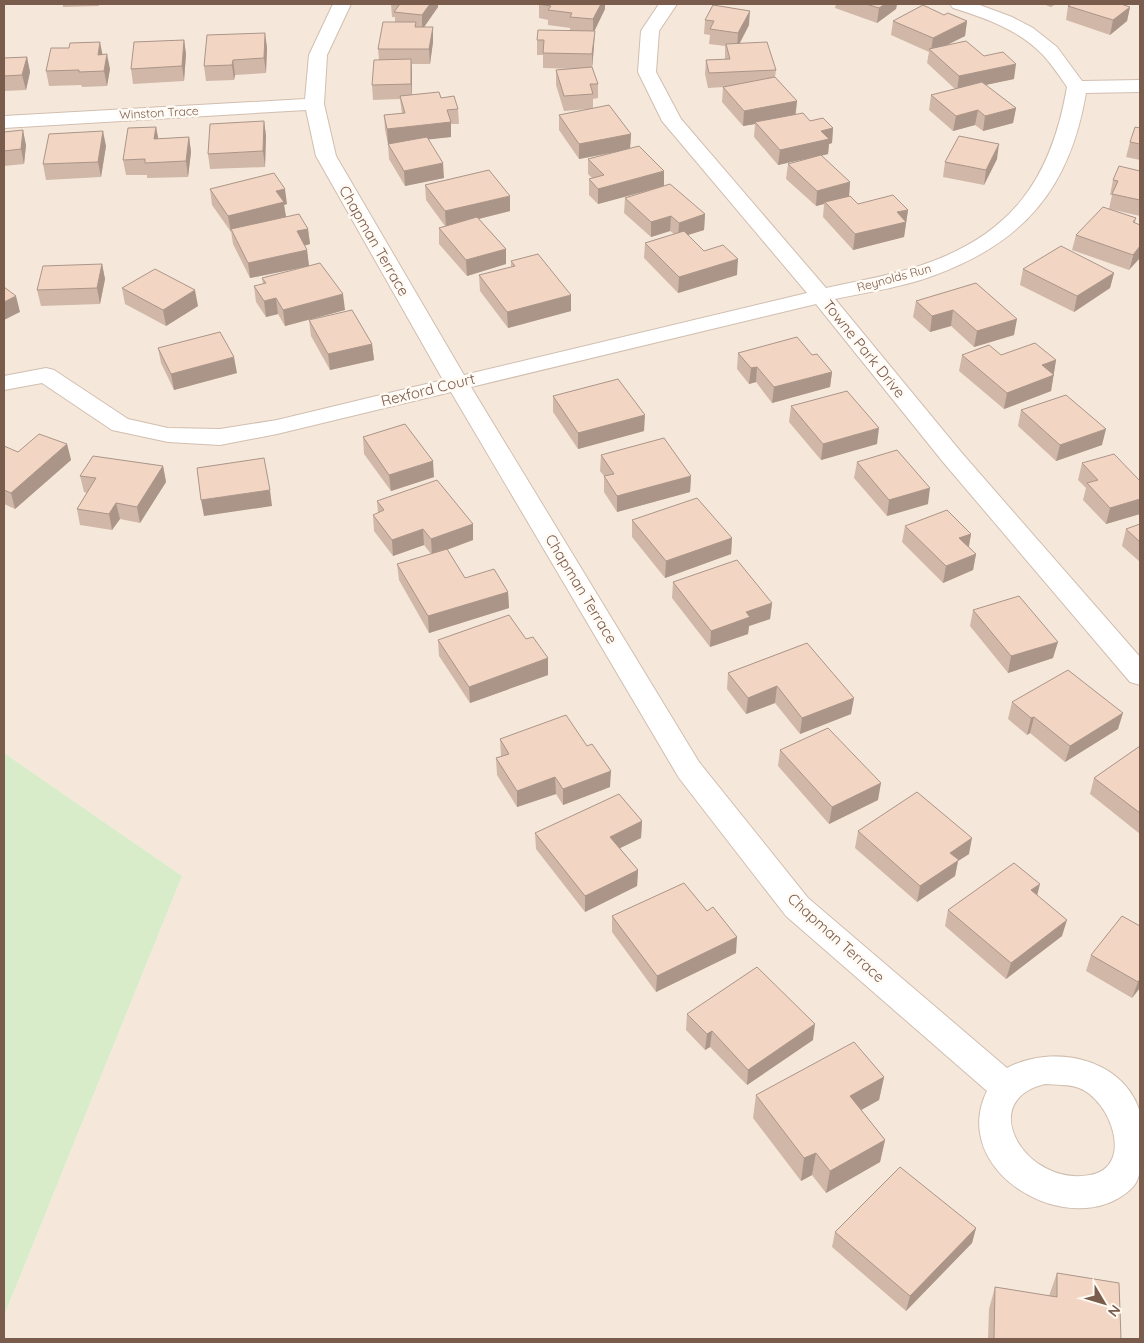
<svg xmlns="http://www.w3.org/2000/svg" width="1144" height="1343" font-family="Quicksand,sans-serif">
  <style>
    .residential { fill: #f5e8da }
    .green { fill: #d8ecc9 }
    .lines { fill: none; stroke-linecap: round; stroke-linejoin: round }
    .minor-casing { stroke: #d1beb0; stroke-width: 2 }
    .minor { fill: #fff; fill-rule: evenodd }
    .wall { fill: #d1b7a8 }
    .shaded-wall { fill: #aa9588 }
    .building { fill: #f3d5c3; stroke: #aa9588 }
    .labels { text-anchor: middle; stroke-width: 5; stroke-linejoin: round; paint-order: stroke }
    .far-street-label { font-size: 12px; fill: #7a5c4d; stroke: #fffaf3 }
    .street-label { font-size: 15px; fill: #7a5c4d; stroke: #fffaf3 }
  </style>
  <rect width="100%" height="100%" fill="#fdf6ec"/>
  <path class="residential" d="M4,4H1140V1339H4V1316L182,876L4,753Z"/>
  <path class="green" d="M4,753L182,876L4,1316Z"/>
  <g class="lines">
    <g class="minor-casing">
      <path id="minor" d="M333,4H351L327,55L324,104L336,156L464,375L807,293L662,121L638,72L641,31L659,4H677L659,31L656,72L681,119L826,288C857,281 889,276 919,266C1011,236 1051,180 1067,87C1060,77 1053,66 1044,56C1020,30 985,18 953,8L950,4H977L1012,17L1033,28L1057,47L1082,81L1140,80V92L1086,93C1070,187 1025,242 935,275C904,287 868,292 835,299L961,452L1140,657V685L1130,682L943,462L816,304L471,387L699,762L808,898L1007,1068C1051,1044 1121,1057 1139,1109C1143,1120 1140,1138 1140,1150C1140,1164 1142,1179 1131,1189C1071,1244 947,1172 987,1091L786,916L679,778L451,392L277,434L220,445L168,442L112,430L42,383L4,390V376L46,368L54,370L128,419L168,428L220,429L277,420L443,380L316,156L306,110L4,128V116L305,99L309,55ZM1045,1084C1056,1085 1069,1084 1079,1088C1111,1100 1135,1167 1090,1175C1026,1187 974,1101 1045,1084Z"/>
    </g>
    <use href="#minor" class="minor"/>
  </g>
  <path class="wall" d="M4,4H33L4,5Z
    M63,4H99V6L63,7Z
    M391,4H438V7L424,27H433V42L430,64H412V95L441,98L458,109L459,124H451V137L428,139L444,178L405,186L389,159L388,144L385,130L384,115L402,114L400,99L373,100L372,85L379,60L378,49L395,22V17H392Z
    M539,4H605V9L594,31V46L592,67L598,84V98L593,99V108L631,134L630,148L664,171V186L705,214L704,230L688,235L704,251L737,275L678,293L644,258L645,243L674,234L670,231L651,237L624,213L625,198L658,188L598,204L589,195V179L592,178L588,174V159L611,153L579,159L559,130V115L589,109L564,111L556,85V70L574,69L543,68V55H537V40L570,31V28L548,25V20L539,18Z
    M836,4H897L896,9L877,23L835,8Z
    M1043,4H1056L1051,7Z
    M1068,6L1130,7L1127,21L1110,35L1066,20Z
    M944,15L967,21L965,36L947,45L984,56L1014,79L985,85L1016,108L1013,123L983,131L975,125L953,131L929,110L931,95L955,89L927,63L929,52L891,35L893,21Z
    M705,20L749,25L740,43L776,70L775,77L797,101L796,114L810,121L833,128L832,143L829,144L828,154L821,156L850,182L849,196L858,204L908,210L904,237L853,250L823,217L824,204L816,206L786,179L788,164L808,158L778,165L754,137L755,124L743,126L722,102L723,87H724L708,88L705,74L706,60L725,59V46L709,44L710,35L704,34Z
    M184,40L186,54L184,81L133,84L131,69Z
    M267,47L266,73L235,75L234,80L206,81L204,66Z
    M103,55L110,69L107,86L82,87L81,85L49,86L46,71Z
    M27,57L30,72L26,90L4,91V58Z
    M264,121L266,136L265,167L210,169L208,154Z
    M156,127L158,139L189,137L191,152L188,177L147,178V175H126L123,160Z
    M1140,128V160L1126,157L1130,142Z
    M4,132L26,145L24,164L4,166Z
    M106,146L101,177L46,180L43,164Z
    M997,159L984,185L943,177L945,162Z
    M1140,171V216L1110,209L1136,218L1135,223L1140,225L1129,270L1072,250L1076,235L1109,209L1112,195H1110L1113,180Z
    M425,185L510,211L479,219L506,249V264L467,276L439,244V228L445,226L426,200Z
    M210,189L287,204L284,205L286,217L308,229L310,244L304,246L307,250L309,266L250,278L233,244L231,231V232L212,205Z
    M511,261L571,311L508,328L480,291L479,275L511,268Z
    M102,264L105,279L100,304L41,306L37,290Z
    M1023,269L1114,273L1110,288L1074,312L1020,285Z
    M262,278L345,310L285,326L278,314L266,317L256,302L254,286L263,284Z
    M976,283L1014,335L974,347L951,326L930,332L913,317L916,301Z
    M122,288L198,306L166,326L125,304Z
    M309,320L372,344L374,360L330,370L311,336Z
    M158,348L237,373L174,390L161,363Z
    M738,353L812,355L832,372L830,387L772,403L756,382L749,384L737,369Z
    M962,355H1001L1056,360L1051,391L1004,409L959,371Z
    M553,396L644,431L578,449L553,412Z
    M791,406L877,444L821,460L789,422Z
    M1021,410L1102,445L1056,461L1018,426Z
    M363,437L434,477L391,491L364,454Z
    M67,444L71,460L15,509L4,504V446L18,452Z
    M601,455L691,476L690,492L617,512L604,492V476L600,471Z
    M857,462L928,504L887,516L854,478Z
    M1082,463L1140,481V514L1106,524L1083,500L1086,488L1078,480Z
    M163,466L166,482L140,523L120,519L112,530L80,525L77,509L87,493L84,492L80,476Z
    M377,501L473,524V540L447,550L465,578L508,592L509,608L429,633L399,580L397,564L431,554L424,545L393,556L374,531L373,515L378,513Z
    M632,520L732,538L731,554L665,578L632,537Z
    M1140,524V562L1122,546L1126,529Z
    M905,526L971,534L969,547L976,554L973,570L943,583L902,542Z
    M673,582L772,603L770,619L749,626L748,634L710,647L672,598Z
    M973,610L1053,658L1008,673L970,626Z
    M438,640L548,675L470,703L439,656Z
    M807,643L851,714L800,734L775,703L746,714L727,689L728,673Z
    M1012,702L1118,729L1065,762L1030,733L1027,735L1008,719Z
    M500,739L610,787L563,805L556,794L517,807L497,775L496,758L501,756Z
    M1140,746V834L1090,794L1094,778Z
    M780,750L878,800L829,824L778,766Z
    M642,821L641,838L620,848L638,870L637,886L585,912L536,849L535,833Z
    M858,831L969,854L958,861L955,876L917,902L855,848Z
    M1037,895L1062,936L1006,979L945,926L948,910Z
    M612,916L736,953L656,992L612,932Z
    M1140,926V990L1139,989L1132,998L1086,971L1091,955Z
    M687,1014L813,1040L747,1085L710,1047L705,1050L686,1030Z
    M884,1077L879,1100L861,1110L885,1140L880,1162L826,1193L812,1175L801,1181L753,1118L756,1095Z
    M976,1228L972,1243L906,1311L832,1247L835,1232Z
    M1057,1273L1121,1339H988L989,1309L995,1287L1049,1296Z"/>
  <path class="shaded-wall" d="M430,4H438V7L422,30V15Z
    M601,4H605V9L593,34V19Z
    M885,4H897L896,9L877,23L879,8Z
    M1130,7L1127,21L1110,35L1113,20Z
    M750,11L749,25L737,48L738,33Z
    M967,21L965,36L933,52L931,51L933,38Z
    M433,27V42L430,64L429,49Z
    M595,31L594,46L592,69V54Z
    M265,33L267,47L266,73L264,58Z
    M184,40L186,54L184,81L182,66Z
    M100,42L103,57L98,55Z
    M107,54L110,69L107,86L104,71Z
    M27,57L30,72L26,90L22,75Z
    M411,59L412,74V99L411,84Z
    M233,60L235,75L234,80L232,65Z
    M1016,64L1014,79L957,91L959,76Z
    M797,101L795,116L755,122V124L743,126L744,111Z
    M1016,108L1013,123L983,131L985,116Z
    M978,110L975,125L953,131L956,116Z
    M264,121L266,136L265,167L263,151Z
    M451,122V137L388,144L387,129Z
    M156,127L159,142L154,139Z
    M833,128L832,143L829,144L828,154L778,165L780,150L821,131Z
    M23,130L26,145L24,164L21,149Z
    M103,131L106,146L101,177L98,162Z
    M631,134L630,149L579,159V144Z
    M189,137L191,152L188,177L186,161Z
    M999,144L997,159L984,185L986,170Z
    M443,163L444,178L405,186L404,171Z
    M664,171V186L598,204V189Z
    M850,182L849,197L825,202L824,204L816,206L817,191Z
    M285,189L287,204L284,205L286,217L231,229V232L228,216L276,191Z
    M510,196V211L446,227L445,211Z
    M908,210L904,237L853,250L855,234L897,212Z
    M705,214L704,230L678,238L679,223Z
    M671,216L670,231L651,237V222Z
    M308,229L310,244L298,247L297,231Z
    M1140,246V258L1129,270L1133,255Z
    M506,249V264L467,276L466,260Z
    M307,250L309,266L250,278L248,263Z
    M738,259L737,275L678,293L679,277Z
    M102,264L105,279L100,304L97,288Z
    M1114,273L1110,288L1074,312L1077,296Z
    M195,290L198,306L166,326L163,310Z
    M343,294L345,310L285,326L283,310Z
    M571,295V311L508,328L507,312Z
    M16,296L20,312L4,320V302Z
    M276,298L278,314L266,317L264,301Z
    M953,310L951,326L930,332L932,316Z
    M1017,319L1014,335L974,347L977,331Z
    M372,344L374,360L330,370L328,354Z
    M234,357L237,373L174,390L171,374Z
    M1056,360L1051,391L1004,409L1007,393L1042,365Z
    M757,367L756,382L749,384L751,368Z
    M832,372L830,387L772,403L774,387Z
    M645,415L644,431L578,449V433Z
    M879,428L877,444L821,460L823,444Z
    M1106,429L1102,445L1056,461L1060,445Z
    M67,444L71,460L15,509L11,493Z
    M433,461L434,477L391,491L389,475Z
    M163,466L166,482L140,523L137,507Z
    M691,476L690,492L617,512V496Z
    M930,488L928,504L887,516L889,500Z
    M270,490L272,506L204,516L201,500Z
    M1140,499V514L1106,524L1110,508Z
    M116,503L120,519L112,530L109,514Z
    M473,524V540L432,555L431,539Z
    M423,529L424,545L393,556L392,540Z
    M971,534L968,550L959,538Z
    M732,538L731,554L665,578L666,561Z
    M976,554L973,570L943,583L946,566Z
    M508,592L509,608L429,633L428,616Z
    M772,603L770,619L749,626L748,634L710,647L711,631L746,612Z
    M1058,642L1053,658L1008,673L1011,656Z
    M548,658V675L470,703L469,687Z
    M777,686L775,703L746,714L748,698Z
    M854,698L851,714L800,734L802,718Z
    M1123,713L1118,729L1065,762L1070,746Z
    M1034,717L1030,733L1027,735L1031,718Z
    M611,771L610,787L563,805V789Z
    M555,777L556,794L517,807V791Z
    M881,783L878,800L829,824L832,807Z
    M642,821L641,838L610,853V837Z
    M972,838L969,854L958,861L955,876L917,902L920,886L950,853Z
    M638,870L637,886L585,912V896Z
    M1040,884L1036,900L1031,890Z
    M1067,920L1062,936L1006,979L1011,963Z
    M737,937L736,953L656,992L657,976Z
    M1140,979V986L1139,989L1132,998L1138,982Z
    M815,1024L813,1040L747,1085L748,1070Z
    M712,1031L710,1047L705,1050L707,1034Z
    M884,1077L879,1100L845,1119L850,1096Z
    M885,1140L880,1162L826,1193L830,1171Z
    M816,1153L812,1175L801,1181L804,1158Z
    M976,1228L972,1243L906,1311L910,1296Z"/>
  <path class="building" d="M400,4H430L422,15L394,12Z
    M539,4H601L593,19L570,17L572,13L548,10L551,6Z
    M866,4H885L879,8Z
    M1071,4H1121L1130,7L1113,20L1068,6Z
    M713,5L750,11L738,33L710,29L714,21L705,20Z
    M923,5L944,15L948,13L967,21L933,38L893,21Z
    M383,22H416L415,27H433L429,49H378Z
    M538,30L595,31L592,54L543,53L544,40H537Z
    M265,33L264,58L233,60L232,65L204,66L207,35Z
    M184,40L182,66L131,69L134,42Z
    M966,41L984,56L1003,52L1016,64L959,76L929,49Z
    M100,42L98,55L107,54L104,71L79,72V70L46,71L51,48H69L70,43Z
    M767,42L776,70L709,73L706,60L730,59L726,44Z
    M27,57L22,75L4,76V58Z
    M411,59V84L372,85L374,60Z
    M592,67L598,84H590L593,94L564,96L556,70Z
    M775,77L797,101L744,111L723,87Z
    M982,82L1016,108L985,116L978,110L956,116L931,95Z
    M439,92L441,98L454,96L458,109L447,110L451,122L387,129L384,115L405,113L400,96Z
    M609,105L631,134L579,144L559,115Z
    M803,113L810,121L823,118L833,128L821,131L829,139L780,150L755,122Z
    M264,121L263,151L208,154L210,124Z
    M156,127L154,139L189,137L186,161L145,163V159L123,160L128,128Z
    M1135,127L1140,128V144L1130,142Z
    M23,130L21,149L4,151V132Z
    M103,131L98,162L43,164L49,134Z
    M959,136L999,144L986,170L945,162Z
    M427,137L443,163L404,171L388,144Z
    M639,146L664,171L598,189L589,179L604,175L588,159Z
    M821,155L850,182L817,191L788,164Z
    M1119,166L1140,171V200L1112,194L1118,181L1113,180Z
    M489,170L510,196L445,211L425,185Z
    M274,173L285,189L276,191L284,202L228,216L210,189Z
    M670,184L705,214L679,223L671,216L651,222L625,198Z
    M893,195L908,210L897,212L906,222L855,234L825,202L850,196L858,204Z
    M1103,207L1136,218L1133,222L1140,225V246L1133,255L1076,235Z
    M299,214L308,229L297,231L307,250L248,263L231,229Z
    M477,217L506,249L466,260L439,228Z
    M684,231L704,251L723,245L738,259L679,277L645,243Z
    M1061,246L1114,273L1077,296L1023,269Z
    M538,254L571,295L507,312L479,275L515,266L511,261Z
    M320,263L343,294L283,310L276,298L264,301L254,286L266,283L262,278Z
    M102,264L97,288L37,290L43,266Z
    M155,269L195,290L163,310L122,288Z
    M976,283L1017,319L977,331L953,310L932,316L916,301Z
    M4,287L16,296L4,302Z
    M352,310L372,344L328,354L309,320Z
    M220,332L234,357L171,374L158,348Z
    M797,337L812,355L817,354L832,372L774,387L757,367L751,368L738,353Z
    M1035,343L1056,360L1042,365L1054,375L1007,393L962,355L989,345L1001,355Z
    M618,379L645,415L578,433L553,396Z
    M847,391L879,428L823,444L791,406Z
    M1066,395L1106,429L1060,445L1021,410Z
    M405,424L433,461L389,475L363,437Z
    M39,434L67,444L11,493L4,490V446L18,452Z
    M664,438L691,476L617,496L604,476L614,474L601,455Z
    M897,450L930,488L889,500L857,462Z
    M1114,454L1140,481V499L1110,508L1087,483L1098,480L1082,463Z
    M93,456L163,466L137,507L116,503L109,514L77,509L96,478L80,476Z
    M264,458L270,490L201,500L197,468Z
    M437,480L473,524L431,539L423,529L392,540L373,515L384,510L377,501Z
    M697,498L732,538L666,561L632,520Z
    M947,510L971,534L959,538L976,554L946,566L905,526Z
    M1140,524V542L1126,529Z
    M447,549L465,578L494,569L508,592L428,616L397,564Z
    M737,560L772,603L746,612L750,617L711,631L673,582Z
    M1019,596L1058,642L1011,656L973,610Z
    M509,615L526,639L533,637L548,658L469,687L438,640Z
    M807,643L854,698L802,718L777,686L748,698L728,673Z
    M1068,670L1123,713L1070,746L1034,717L1031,718L1012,702Z
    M566,715L587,746L592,744L611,771L563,789L555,777L517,791L496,758L509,754L500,739Z
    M828,728L881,783L832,807L780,750Z
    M1140,746V813L1094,778Z
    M917,792L972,838L950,853L959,860L920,886L858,831Z
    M619,794L642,821L610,837L638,870L585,896L535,833Z
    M1014,863L1040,884L1031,890L1067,920L1011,963L948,910Z
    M684,883L707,911L713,907L737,937L657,976L612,916Z
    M1122,916L1140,926V979L1138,982L1091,955Z
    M757,967L815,1024L748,1070L712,1031L707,1034L687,1014Z
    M854,1042L884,1077L850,1096L885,1140L830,1171L816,1153L804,1158L756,1095Z
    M900,1167L976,1228L910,1296L835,1232Z
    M1057,1273L1119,1283L1121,1339H994L995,1287L1057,1297Z"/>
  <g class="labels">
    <g class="far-street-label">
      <text transform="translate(159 113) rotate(-3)" y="4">Winston Trace</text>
      <text transform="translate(894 278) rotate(-15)" y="4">Reynolds Run</text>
    </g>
    <g class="street-label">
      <text transform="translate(374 241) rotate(60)" y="5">Chapman Terrace</text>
      <text transform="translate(864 349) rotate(51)" y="5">Towne Park Drive</text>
      <text transform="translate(428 390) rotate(-14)" y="5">Rexford Court</text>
      <text transform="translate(581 589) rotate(59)" y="5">Chapman Terrace</text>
      <text transform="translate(836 938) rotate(42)" y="5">Chapman Terrace</text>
    </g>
  </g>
  <rect width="1144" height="1343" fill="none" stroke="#7a5c4d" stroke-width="10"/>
  <g transform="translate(1104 1303) rotate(128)" stroke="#fffaf3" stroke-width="4" paint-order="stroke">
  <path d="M0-4L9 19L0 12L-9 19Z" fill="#7a5c4d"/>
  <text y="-8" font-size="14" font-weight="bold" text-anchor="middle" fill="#7a5c4d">N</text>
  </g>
</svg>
